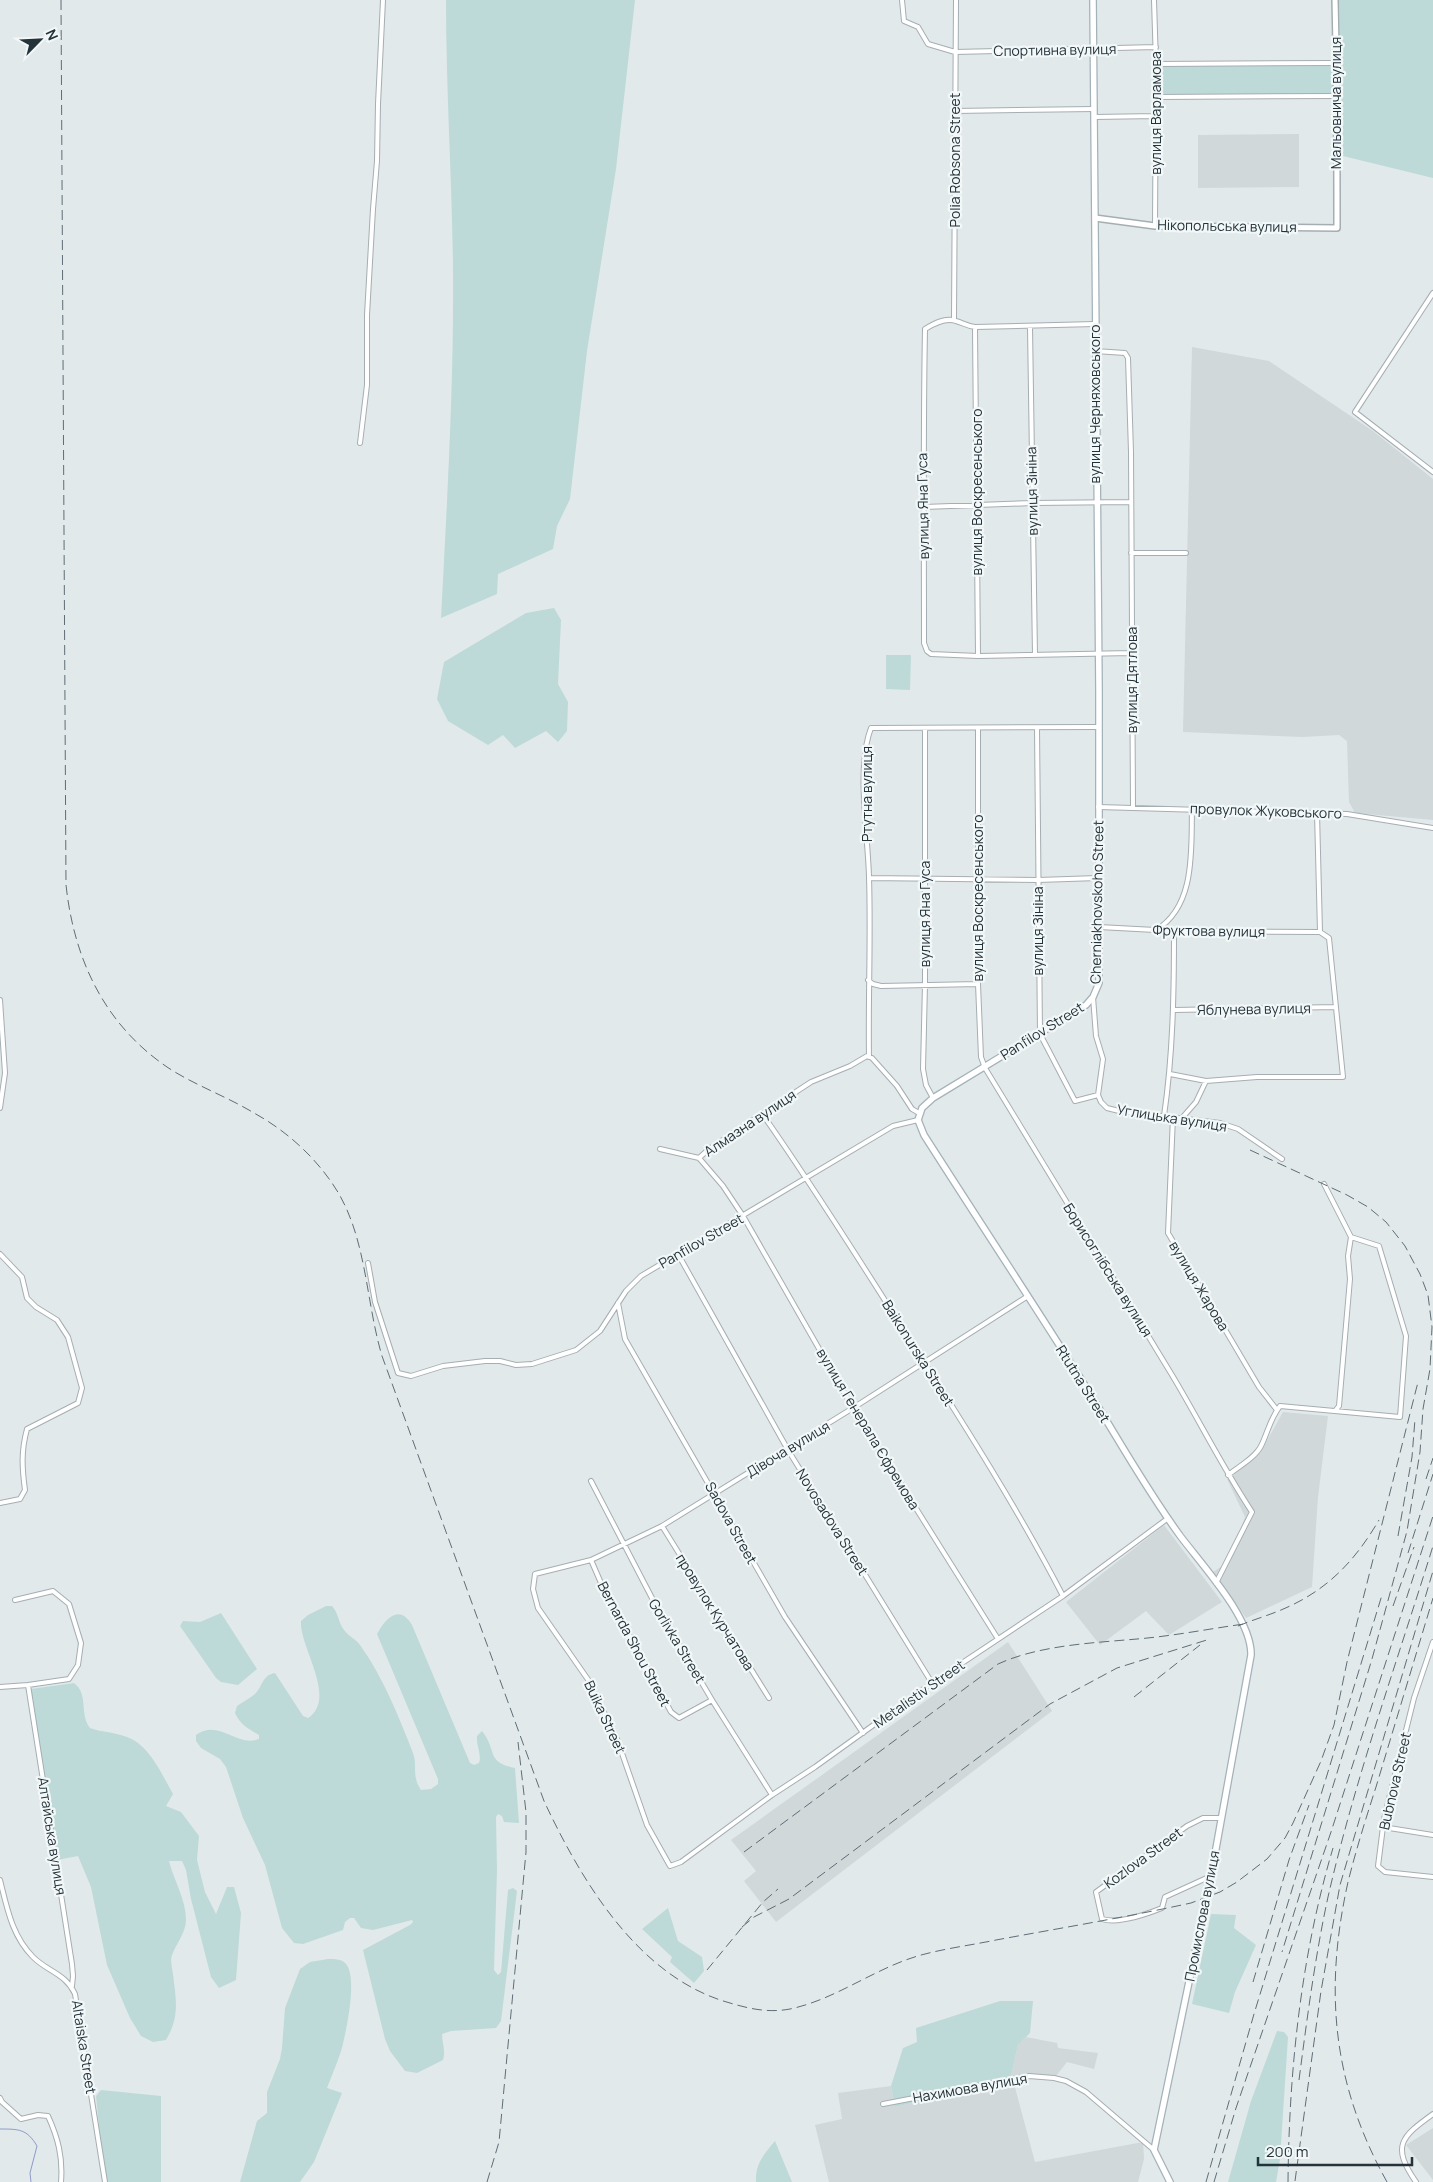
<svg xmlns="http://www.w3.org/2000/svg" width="1433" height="2182" font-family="Manrope,sans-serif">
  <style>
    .built { fill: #d0d8da }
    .green { fill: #bddad8 }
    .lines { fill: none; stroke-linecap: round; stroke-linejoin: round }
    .stream { stroke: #8f9acb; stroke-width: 1 }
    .minor-casing { stroke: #a5aeb2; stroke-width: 6 }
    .tertiary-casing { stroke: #a5aeb2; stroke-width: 8 }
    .secondary-casing { stroke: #a4b2b9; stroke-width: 8 }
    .minor { stroke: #fff; stroke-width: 4 }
    .tertiary { stroke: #fff; stroke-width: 5 }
    .secondary { stroke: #fff; stroke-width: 5.5 }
    .rail { stroke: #5e6d76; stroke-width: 1; stroke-dasharray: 10 5; stroke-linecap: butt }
    .labels { text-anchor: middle; stroke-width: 4.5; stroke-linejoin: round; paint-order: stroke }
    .street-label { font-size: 14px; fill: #24323a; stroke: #f2f7f8 }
  </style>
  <rect width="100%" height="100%" fill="#e2e9eb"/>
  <path class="built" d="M1299,134V187L1198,188V135Z
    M1192,347L1269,361L1373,431L1433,479V820L1355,813L1349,802L1347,741L1339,735L1303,737L1183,732Z
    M1283,1412L1328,1416L1318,1497L1312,1587L1246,1618L1213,1572L1230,1561L1245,1517L1227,1479L1260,1453Z
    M1164,1525L1222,1602L1169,1635L1146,1611L1100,1645L1066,1602Z
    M1008,1642L1052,1711L776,1922L744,1881L756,1871L731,1840Z
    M1026,2037L1057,2043L1058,2048L1098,2053L1094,2069L1067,2062L1056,2076L1013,2080L1035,2162L1143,2142L1144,2159L1138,2182H829L815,2125L842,2119L838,2093L891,2086L895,2107L1012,2080L1011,2076L1018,2045Z
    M1433,2128V2180L1406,2145Z"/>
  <path class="green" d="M446,0H635L616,169L587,351L570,499L557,526L553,549L498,574L497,594L441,618C447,502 454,386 453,269C452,179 446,90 446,0Z
    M1339,0H1433V178L1343,156Z
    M1159,66H1335L1336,94L1159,95Z
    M554,608L561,620L558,684L568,702L567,731L558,742L546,731L515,748L503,735L488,745L448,721L437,699L444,662L526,613Z
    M886,655H911L910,690L886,689Z
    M326,1606H332C339,1614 338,1622 344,1630C348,1636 356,1639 360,1645C383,1677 399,1717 413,1753C418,1767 411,1775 421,1790L431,1789L438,1784V1779L377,1634C385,1619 399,1603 412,1625L470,1763L474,1765L479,1763C482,1755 476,1745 477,1736L482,1731C498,1751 485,1762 515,1768L519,1823L504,1822L502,1816L498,1814L496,1817L497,1870L494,1970L498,1975L501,1972L508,1890L513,1888L517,1891L501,2021L496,2028L451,2031L442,2034C442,2043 446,2051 443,2060L417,2073L405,2071L390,2051L385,2039L363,1950L410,1925L413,1922L412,1920L373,1930L361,1928L354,1918H350L345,1922L343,1930L303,1944L294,1943L282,1928L265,1865L243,1818L226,1767L220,1759L201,1748L196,1741V1735C219,1718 237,1748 259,1739V1735C248,1728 241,1726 235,1713L237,1706C243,1702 250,1698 255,1694C263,1686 262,1675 275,1673L303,1716L308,1718C338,1698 299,1647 301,1621L308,1615Z
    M221,1613L257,1669L238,1685L221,1682L216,1678L180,1626L183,1621L200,1622Z
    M74,1683C89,1694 79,1714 90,1728C101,1732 113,1732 124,1736C149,1743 161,1773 173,1794L166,1806L181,1812L199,1836L197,1860L205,1892L216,1914L227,1887H234L241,1913L236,1980L219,1988L211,1977L191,1899L186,1870L182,1861H169C174,1881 186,1899 186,1920C186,1932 176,1944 172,1955C170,1960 172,1968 173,1974C176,2000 180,2016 166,2040L153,2042L141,2036L130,2018L107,1965L91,1887L78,1856L57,1860L31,1689Z
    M668,1908L678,1941L702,1957L704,1971L694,1983L670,1962L672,1957L642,1929Z
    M1211,1914L1236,1915L1234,1928L1256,1945L1235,1992L1229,2013L1192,2004Z
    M328,1959C335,1959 342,1959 346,1964C358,1978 346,2031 342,2048C338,2061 332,2075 327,2088L342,2093L314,2162L300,2182H240L257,2121L267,2113V2092L280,2059L282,2048L285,2008L300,1969L310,1962Z
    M1000,2001H1033L1030,2033L1018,2045L1011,2076L1013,2080L895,2107L891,2086L903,2048L917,2042L916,2028Z
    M1277,2031L1284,2032L1288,2037L1280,2159L1276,2182H1228L1251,2101Z
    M101,2090L161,2096V2182H108L104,2175L96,2096Z
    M775,2141L792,2182H756C755,2164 764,2154 775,2141Z"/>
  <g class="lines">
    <path class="stream" d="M0,2129C19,2129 27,2129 37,2146L30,2173L31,2182"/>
    <g class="minor-casing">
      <path id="minor" d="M902,0L904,21L918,27L928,44L955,52L1156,47
        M1154,0L1156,64L1155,226
        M1156,64L1337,63
        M1156,97L1338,96
        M955,111L1094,109
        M1094,117L1156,116
        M1433,293L1355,412L1433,472
        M954,320L956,0
        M1095,324L975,327C967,326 963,323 956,321C945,317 933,324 925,329C923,434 924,538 924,643L927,651L931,654L978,656L1131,653
        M975,327L978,656
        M1030,327L1035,655
        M1095,351L1125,353L1128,358L1131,452L1133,807
        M360,443L367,385V315L373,209L377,161L378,104L383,0
        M924,507L1033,503L1131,502
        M1131,553H1186
        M925,728V984L923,1069L926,1085L933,1098
        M978,728V984L981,1057L985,1068C1047,1170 1110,1272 1172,1375C1199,1420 1223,1468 1252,1512L1216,1583
        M1037,728L1040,1034L1075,1101L1098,1095
        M1098,807L1347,814L1433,828
        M869,878L1038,880L1098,878
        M1099,927L1174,931L1320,932
        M1156,930C1196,906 1191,849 1192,809
        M868,980L873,984L881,986L978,984
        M1093,997L1096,1036L1103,1059L1098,1095L1101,1102L1107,1108L1119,1111L1220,1123L1238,1129L1282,1159
        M0,1000L5,1073L0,1108
        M1174,1010L1335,1007
        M869,1057C868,997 871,936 869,877C868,834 856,767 871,728L1098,727
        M1170,1074L1206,1081L1257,1077H1343L1329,938L1320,932L1317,813
        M763,1115C815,1189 863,1266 912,1343C965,1426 1018,1509 1063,1596
        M1164,1116C1173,1054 1174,993 1174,931
        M1173,1117L1168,1233L1259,1387L1277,1410
        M1182,1118L1196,1102L1206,1081
        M660,1149L699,1158
        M699,1158L723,1186L743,1216L853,1408L998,1639
        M699,1158L709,1149L811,1082L850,1066L867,1056L872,1058L897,1086L912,1109L919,1113
        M0,1254L22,1277L27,1298L36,1307L57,1320L68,1337L82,1388L78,1403L27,1429C21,1451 22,1468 25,1490L20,1499L0,1503
        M678,1254L788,1450L932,1683
        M368,1263L375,1302L398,1373L411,1376L443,1366L485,1361H500L516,1365L532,1364L576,1350L600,1331L626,1291L641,1276L893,1126L918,1120
        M1028,1296L853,1408L662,1526L591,1560L535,1574L533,1589L538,1608L589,1681L617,1739L647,1825L670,1866L681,1862L772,1795L815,1767L932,1683L1063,1596L1167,1519
        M618,1303L625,1339L785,1617L863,1733
        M1335,1411L1339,1406L1350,1279L1348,1256L1351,1237
        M1228,1475C1238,1467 1255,1458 1261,1446C1268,1432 1270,1419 1280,1406L1400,1417L1406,1336L1379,1246L1351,1237L1324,1184
        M591,1481L653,1600L712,1700L772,1795
        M662,1526L769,1698
        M591,1560L601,1583L671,1712L679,1718L712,1700
        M1433,1642L1414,1698L1384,1819L1378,1866L1385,1872L1433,1877
        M28,1685L72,1964L73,1976L72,1986
        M0,1687L28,1685L69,1679L78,1665L81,1643L69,1604L53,1591L15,1600
        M1383,1827L1433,1835
        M1211,1876L1165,1897L1162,1908C1147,1914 1118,1924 1102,1919L1096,1892L1187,1826L1203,1818H1221
        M0,1880C7,1908 12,1936 33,1957C48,1972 65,1973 75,1994L105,2182
        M0,2098L2,2102L21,2119L38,2115L48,2116C58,2138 63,2157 61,2182
        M883,2104L1029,2076L1054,2078L1066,2081L1086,2092L1154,2150
        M1416,2182C1391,2146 1401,2137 1433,2114"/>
    </g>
    <g class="tertiary-casing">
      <path id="tertiary" d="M1095,218L1155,226L1337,228C1337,152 1337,76 1335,0"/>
    </g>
    <g class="secondary-casing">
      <path id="secondary" d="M1093,0L1099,690V983L1093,997L1086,1005L933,1098L922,1108L918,1120L924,1135C977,1218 1031,1300 1084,1384C1116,1435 1145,1488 1181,1537C1203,1566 1252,1619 1251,1655L1211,1876L1154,2150L1170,2182"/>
    </g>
    <use href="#minor" class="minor"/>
    <use href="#tertiary" class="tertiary"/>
    <use href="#secondary" class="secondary"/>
    <path class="rail" d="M61,0L66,885C74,959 104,1024 167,1067C194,1085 226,1096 254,1113C285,1130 312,1154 332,1183C367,1233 365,1299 382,1356L544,1801C582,1882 639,1978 730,2003C750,2009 769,2013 790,2009C838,1999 877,1966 925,1954C948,1948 972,1945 996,1940C1061,1928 1127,1917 1191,1903L1220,1892L1237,1882L1267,1859L1285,1838L1293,1823L1321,1761L1334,1725L1347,1662L1418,1382
      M1250,1150L1347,1195L1368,1207L1386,1222L1405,1246L1420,1274L1428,1295L1432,1327L1430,1369L1423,1409L1420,1452L1407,1531L1372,1659L1282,1952
      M1426,1479L1433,1458
      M1398,1536L1412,1457L1415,1419
      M1408,1553L1433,1474
      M1393,1606L1414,1547
      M1238,1626C1252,1620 1267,1616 1281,1610C1327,1591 1355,1561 1379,1520
      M1134,1697L1200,1645
      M744,1852L998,1664C1040,1645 1092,1643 1137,1639C1173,1636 1208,1629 1244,1624
      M742,1927L754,1917L789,1899L1050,1704L1117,1668L1210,1639
      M707,1970L763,1902L778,1889
      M1253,1982L1289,1860L1309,1805
      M1299,2080C1307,2019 1315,1957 1328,1897C1355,1779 1397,1662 1433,1546
      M1295,2181L1321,1991L1340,1885L1433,1571
      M487,2182L499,2142L526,1852V1812L518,1742
      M1206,2182L1254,2014L1382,1595
      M1214,2182L1236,2108L1331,1832L1433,1516
      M1288,2182C1289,2070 1301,1956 1333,1848
      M1387,2182C1332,2083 1324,1990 1348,1882C1356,1850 1366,1818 1376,1787C1395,1724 1414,1661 1433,1598"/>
  </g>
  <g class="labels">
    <g class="street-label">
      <text transform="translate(1055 50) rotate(-1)" y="5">Спортивна вулиця</text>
      <text transform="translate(1336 103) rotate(-90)" y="5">Мальовнича вулиця</text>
      <text transform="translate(1156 113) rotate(-90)" y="5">вулиця Варламова</text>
      <text transform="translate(955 160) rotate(-90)" y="5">Polia Robsona Street</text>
      <text transform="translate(1227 226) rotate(1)" y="5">Нікопольська вулиця</text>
      <text transform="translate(1095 404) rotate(-90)" y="5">вулиця Черняховського</text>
      <text transform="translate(1032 491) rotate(-91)" y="5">вулиця Зініна</text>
      <text transform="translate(977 492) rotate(-90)" y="5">вулиця Воскресенського</text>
      <text transform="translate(923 506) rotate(-91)" y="5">вулиця Яна Гуса</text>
      <text transform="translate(1132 680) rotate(-90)" y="5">вулиця Дятлова</text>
      <text transform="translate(867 794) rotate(-90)" y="5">Ртутна вулиця</text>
      <text transform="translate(1266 811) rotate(2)" y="5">провулок Жуковського</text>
      <text transform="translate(978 898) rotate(-90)" y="5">вулиця Воскресенського</text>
      <text transform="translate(1097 902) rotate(-89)" y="5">Cherniakhovskoho Street</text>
      <text transform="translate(925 914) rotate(-90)" y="5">вулиця Яна Гуса</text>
      <text transform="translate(1038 931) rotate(-90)" y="5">вулиця Зініна</text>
      <text transform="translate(1209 931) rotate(1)" y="5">Фруктова вулиця</text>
      <text transform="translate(1254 1009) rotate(-1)" y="5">Яблунева вулиця</text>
      <text transform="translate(1042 1031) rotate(-32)" y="5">Panfilov Street</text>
      <text transform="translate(1172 1118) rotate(9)" y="5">Углицька вулиця</text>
      <text transform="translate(750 1123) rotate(-34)" y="5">Алмазна вулиця</text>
      <text transform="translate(701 1241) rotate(-30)" y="5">Panfilov Street</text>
      <text transform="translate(1108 1270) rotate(58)" y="5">Борисоглібська вулиця</text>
      <text transform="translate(1199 1286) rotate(59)" y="5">вулиця Жарова</text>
      <text transform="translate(918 1353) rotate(58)" y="5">Baikonurska Street</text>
      <text transform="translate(1083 1384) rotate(58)" y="5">Rtutna Street</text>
      <text transform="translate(868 1429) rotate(59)" y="5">вулиця Генерала Єфремова</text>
      <text transform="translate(788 1449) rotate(-31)" y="5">Дівоча вулиця</text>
      <text transform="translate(832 1522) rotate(58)" y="5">Novosadova Street</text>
      <text transform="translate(731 1523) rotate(61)" y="5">Sadova Street</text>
      <text transform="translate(715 1612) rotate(58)" y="5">провулок Курчатова</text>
      <text transform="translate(677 1641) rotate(59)" y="5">Gorlivka Street</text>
      <text transform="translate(634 1644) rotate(62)" y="5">Bernarda Shou Street</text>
      <text transform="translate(919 1694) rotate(-35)" y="5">Metalistiv Street</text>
      <text transform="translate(605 1717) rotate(65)" y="5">Buika Street</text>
      <text transform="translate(1395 1781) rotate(-77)" y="5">Bubnova Street</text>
      <text transform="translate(52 1836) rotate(81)" y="5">Алтайська вулиця</text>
      <text transform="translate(1143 1858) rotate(-36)" y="5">Kozlova Street</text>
      <text transform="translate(1202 1916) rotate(-79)" y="5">Промислова вулиця</text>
      <text transform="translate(84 2047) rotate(81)" y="5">Altaiska Street</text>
      <text transform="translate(970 2088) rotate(-10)" y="5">Нахимова вулиця</text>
    </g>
  </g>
  <g transform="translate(40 40) rotate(66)" stroke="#f2f7f8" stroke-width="4" paint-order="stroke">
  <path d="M0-4L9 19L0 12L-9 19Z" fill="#24323a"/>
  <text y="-8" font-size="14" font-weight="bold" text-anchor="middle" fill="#24323a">N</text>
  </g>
  <path d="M1258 2157v8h154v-8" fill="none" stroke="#24323a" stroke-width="2.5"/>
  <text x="1266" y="2157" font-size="15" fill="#24323a" stroke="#f2f7f8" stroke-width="4" paint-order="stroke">200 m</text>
</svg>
